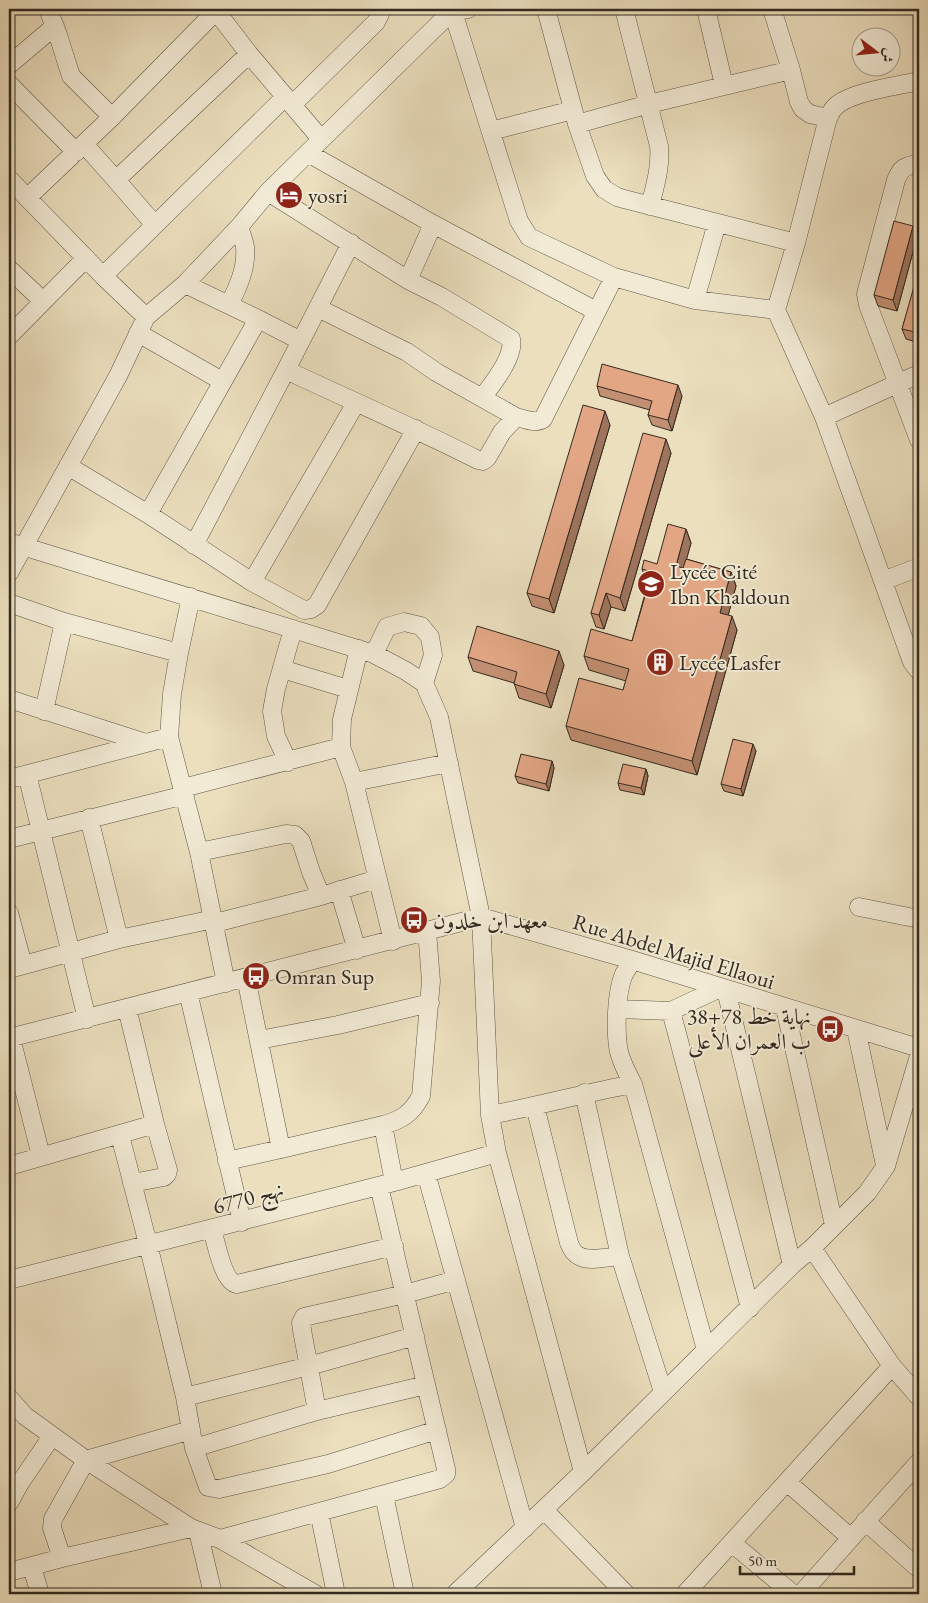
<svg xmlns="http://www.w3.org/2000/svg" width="928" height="1603" font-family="'EB Garamond',Amiri,serif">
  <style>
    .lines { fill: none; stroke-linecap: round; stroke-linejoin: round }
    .minor-casing { stroke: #615748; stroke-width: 19 }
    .minor { stroke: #f2ead5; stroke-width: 18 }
    .wall { fill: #c28f72; stroke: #332a20 }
    .shaded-wall { fill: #9e745d; stroke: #332a20 }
    .building { fill: #e2a685; stroke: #332a20 }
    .labels { text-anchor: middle; stroke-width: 4; stroke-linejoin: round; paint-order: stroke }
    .poi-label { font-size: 22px; fill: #332a20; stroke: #f2ead5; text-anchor: start }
    .street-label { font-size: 22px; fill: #332a20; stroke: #f2ead5 }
  </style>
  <rect width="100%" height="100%" fill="#ebdfbe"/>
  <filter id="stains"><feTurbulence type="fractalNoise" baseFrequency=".004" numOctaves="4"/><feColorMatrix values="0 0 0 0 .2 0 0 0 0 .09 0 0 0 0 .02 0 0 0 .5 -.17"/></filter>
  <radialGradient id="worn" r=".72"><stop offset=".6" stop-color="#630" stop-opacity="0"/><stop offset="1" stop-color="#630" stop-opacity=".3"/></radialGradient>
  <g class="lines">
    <g class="minor-casing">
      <path id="minor" d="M48,9L58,35L71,76L112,117
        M452,9L519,221L529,237L614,277L695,300L776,310
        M546,9L577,124L595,176L604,189L617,197L624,199L796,243
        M624,9L659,146C661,167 655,186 650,206
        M706,9L724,85
        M772,9L791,70L799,102L803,109L810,114L828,118
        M216,11L249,54L321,139
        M9,65L55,26
        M919,81C898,86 848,92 834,108C832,110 830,115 828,118L796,243L776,310L824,417L912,662L919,671
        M9,84L76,152
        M292,105L376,22L380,14V9
        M577,124L649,104L791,70
        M491,131L573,110
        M84,144L116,180
        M308,153L433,224L596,311
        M919,163C905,167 902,166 896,180L866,294L868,305L919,440
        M9,179L103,276L146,317
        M268,192L408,280L442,297L511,339C515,357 492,384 482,398
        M27,198L112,117L216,11L221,9
        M155,225L116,180L249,54
        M9,269L43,301
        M103,276L285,97
        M408,280L433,224
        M185,284L258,319L301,341
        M695,300L717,223
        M229,305C238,287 247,268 245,247C244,240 241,233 239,227
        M318,308L407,352L436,372L516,417
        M138,333L222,381
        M9,336L86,258
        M286,370L351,243
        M824,417L919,374
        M68,466L148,514L252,582L304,610L311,609L317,605L416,429
        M148,514L258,319
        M9,542L374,654L406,671L424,683L439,717L481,917L490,1115L497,1153L583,1472
        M194,545L286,370C350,400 415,428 478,460L483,461L487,458L502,432L516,417C525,419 536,424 543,419L614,277
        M9,573L118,376L146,317L185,284L239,227L268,192L446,17L453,12L468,9
        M883,581L919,567
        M252,582L356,403
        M191,597L179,653L172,694L169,737L199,852L226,983
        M9,603L64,622L179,653
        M374,654L387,627L404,622L421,626L430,637L433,655L424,683
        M282,669L348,689
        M9,699L146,743
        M44,711L64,622
        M341,747L342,719L359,649
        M288,762L276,736L272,711L276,689L293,629
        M27,774L87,1019
        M9,779L169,737
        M354,782L449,763
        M183,788L341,747L354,782L393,941
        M89,818L119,939
        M9,839L185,795
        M199,852L286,834L295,835L301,841L311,872L321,896L377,879
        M339,890L357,950
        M859,907L919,919
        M9,913L23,965
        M215,923L321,896
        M632,960C630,965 627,969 624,974C616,992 615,1032 619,1052C622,1063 627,1073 633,1084L706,1350
        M9,969L119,939L214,919
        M726,990L792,1265
        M188,992L242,1222
        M127,1008L155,1124L168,1170L167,1174L164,1177L132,1183
        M785,1008L834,1225
        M618,1009L671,1011L720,988
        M671,1011L750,1308
        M856,1029L885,1165
        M9,1038L481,917L632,960L919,1048
        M11,1038L41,1156
        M259,1040L338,1025L430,1003
        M584,1093L620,1256L663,1392
        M535,1106L569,1243C571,1248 574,1254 579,1256C589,1262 608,1257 620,1256
        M490,1115C538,1106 585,1093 633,1084
        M120,1135L148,1244L185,1397L194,1448L208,1487L219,1489L328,1464L437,1430
        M281,1149L383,1125
        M227,1161L281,1149L246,978
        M9,1166L155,1124
        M426,1173L525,1528
        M394,1182L383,1125C402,1120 412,1113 421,1096L431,981L427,931
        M212,1229C216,1242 223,1282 237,1284L394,1246
        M812,1248L892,1366L919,1397
        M9,1280L394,1182L497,1153
        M185,1397L309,1366L415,1336
        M9,1398L25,1416L86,1460L191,1528
        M317,1411L302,1330L301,1323L304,1317L405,1294L456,1280
        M194,1448L317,1411L426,1385
        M787,1482L851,1538
        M384,1495L405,1594
        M9,1503L20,1483L52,1436
        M544,1510L626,1594
        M319,1512L336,1594
        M865,1521L919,1569
        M198,1531L213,1594
        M220,1539L440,1479L446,1474V1469L379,1186
        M732,1543L793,1594
        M62,1558L52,1528L53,1519L86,1460L191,1430
        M32,1567L40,1594
        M9,1572L62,1558L191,1528L220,1539L315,1594
        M455,1594L583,1472L792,1265L812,1248L867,1193L886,1166L919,1056
        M685,1594L892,1366
        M801,1594L919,1462"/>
    </g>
    <use href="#minor" class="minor"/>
  </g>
  <path class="wall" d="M917,237L897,311L878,306L874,295Z
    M919,273V343L906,339L902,329Z
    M597,386L682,396L672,431L652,425L648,415L650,410L600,396Z
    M610,425L554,613L532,606L527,593Z
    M671,453L625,611L611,607L604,629L596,627L591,613Z
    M686,529L691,543L686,559L731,572L736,586L728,615L737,630L697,775L571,740L566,726L623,690L626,681L589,670L584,656L632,641L648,583H647L642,569L657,564Z
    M468,657L564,665L551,708L519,698L514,683L473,671Z
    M756,751L743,796L724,791L721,784Z
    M552,761L554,768L549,791L518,783L515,776Z
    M646,769L648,776L644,795L620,790L618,783Z"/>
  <path class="shaded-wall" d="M913,226L917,237L897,311L893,300Z
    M678,385L682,396L672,431L668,420Z
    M605,411L610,425L554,613L549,599Z
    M666,439L671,453L625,611L620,598Z
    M686,529L691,543L681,580L676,566Z
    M731,572L736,586L725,627L720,613Z
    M606,593L611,607L604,629L599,615Z
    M732,616L737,630L697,775L692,761Z
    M559,651L564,665L551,708L546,694Z
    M753,744L756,751L743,796L741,789Z
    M552,761L554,768L549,791L546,784Z
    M646,769L648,776L644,795L641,788Z"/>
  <path class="building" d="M894,221L913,226L893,300L874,295Z
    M918,272L919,273V333L902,329Z
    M602,364L678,385L668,420L648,415L652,401L597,386Z
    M583,405L605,411L549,599L527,593Z
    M643,433L666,439L620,598L606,593L599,615L591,613Z
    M668,524L686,529L676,566L683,568L686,559L731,572L720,613L732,616L692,761L566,726L579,678L623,690L629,669L584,656L591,629L632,641L652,572L642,569L644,560L657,564Z
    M477,626L559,651L546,694L514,684L517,672L468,657Z
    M733,739L753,744L741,789L721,784Z
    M521,754L552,761L546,784L515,776Z
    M623,764L646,769L641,788L618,783Z"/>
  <defs>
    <g id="hotel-disc" transform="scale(1.4375)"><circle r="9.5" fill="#8f2418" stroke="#f2ead5"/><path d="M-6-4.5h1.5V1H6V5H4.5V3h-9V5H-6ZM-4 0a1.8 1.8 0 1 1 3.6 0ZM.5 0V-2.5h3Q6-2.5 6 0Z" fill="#fff"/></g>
    <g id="school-disc" transform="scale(1.4375)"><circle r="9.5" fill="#8f2418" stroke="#f2ead5"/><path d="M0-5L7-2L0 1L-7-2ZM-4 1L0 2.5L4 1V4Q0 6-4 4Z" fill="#fff"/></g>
    <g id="building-disc" transform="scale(1.4375)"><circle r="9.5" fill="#8f2418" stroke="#f2ead5"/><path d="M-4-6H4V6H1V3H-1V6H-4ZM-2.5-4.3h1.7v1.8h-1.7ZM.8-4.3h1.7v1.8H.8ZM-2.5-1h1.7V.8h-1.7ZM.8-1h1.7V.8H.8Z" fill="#fff"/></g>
    <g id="bus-disc" transform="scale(1.4375)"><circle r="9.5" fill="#8f2418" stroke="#f2ead5"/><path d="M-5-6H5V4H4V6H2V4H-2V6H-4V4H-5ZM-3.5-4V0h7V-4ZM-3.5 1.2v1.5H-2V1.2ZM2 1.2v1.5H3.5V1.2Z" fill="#fff"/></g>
  </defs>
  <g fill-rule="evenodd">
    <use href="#hotel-disc" x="289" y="195"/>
    <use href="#school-disc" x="651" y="584"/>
    <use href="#building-disc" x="660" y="662"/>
    <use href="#bus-disc" x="414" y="920"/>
    <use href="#bus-disc" x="256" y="976"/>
    <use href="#bus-disc" x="830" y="1029"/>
  </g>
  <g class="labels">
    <g class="poi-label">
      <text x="308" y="203">yosri</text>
      <text x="670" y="579">Lycée Cité<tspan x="670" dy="25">Ibn Khaldoun</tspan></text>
      <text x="679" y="670">Lycée Lasfer</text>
      <text x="433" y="928">معهد ابن خلدون</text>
      <text x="275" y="984">Omran Sup</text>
      <text x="811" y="1024" text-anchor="end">نهاية خط 78+38<tspan x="811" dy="25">ب العمران الأعلى</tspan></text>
    </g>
    <g class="street-label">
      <text transform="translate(674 951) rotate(17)" y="8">Rue Abdel Majid Ellaoui</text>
      <text transform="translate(248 1197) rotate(-15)" y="8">نهج 6770</text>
    </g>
  </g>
  <rect width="928" height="1603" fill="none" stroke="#ebdfbe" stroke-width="30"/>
  <rect x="10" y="10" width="908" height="1583" fill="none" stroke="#332a20" stroke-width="2.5"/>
  <rect x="15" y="15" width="898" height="1573" fill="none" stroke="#332a20"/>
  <g transform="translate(876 52) rotate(106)"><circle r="24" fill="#f2ead5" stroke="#a69d8d"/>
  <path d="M0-4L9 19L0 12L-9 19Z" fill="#8f2418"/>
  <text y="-8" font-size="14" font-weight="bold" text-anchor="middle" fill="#332a20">ش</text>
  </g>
  <path d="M740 1566v8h114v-8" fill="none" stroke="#332a20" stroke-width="2.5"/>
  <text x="748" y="1566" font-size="15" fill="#332a20" stroke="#f2ead5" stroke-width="4" paint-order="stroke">50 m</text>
  <rect width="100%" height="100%" filter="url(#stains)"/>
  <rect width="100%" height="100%" fill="url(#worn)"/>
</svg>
